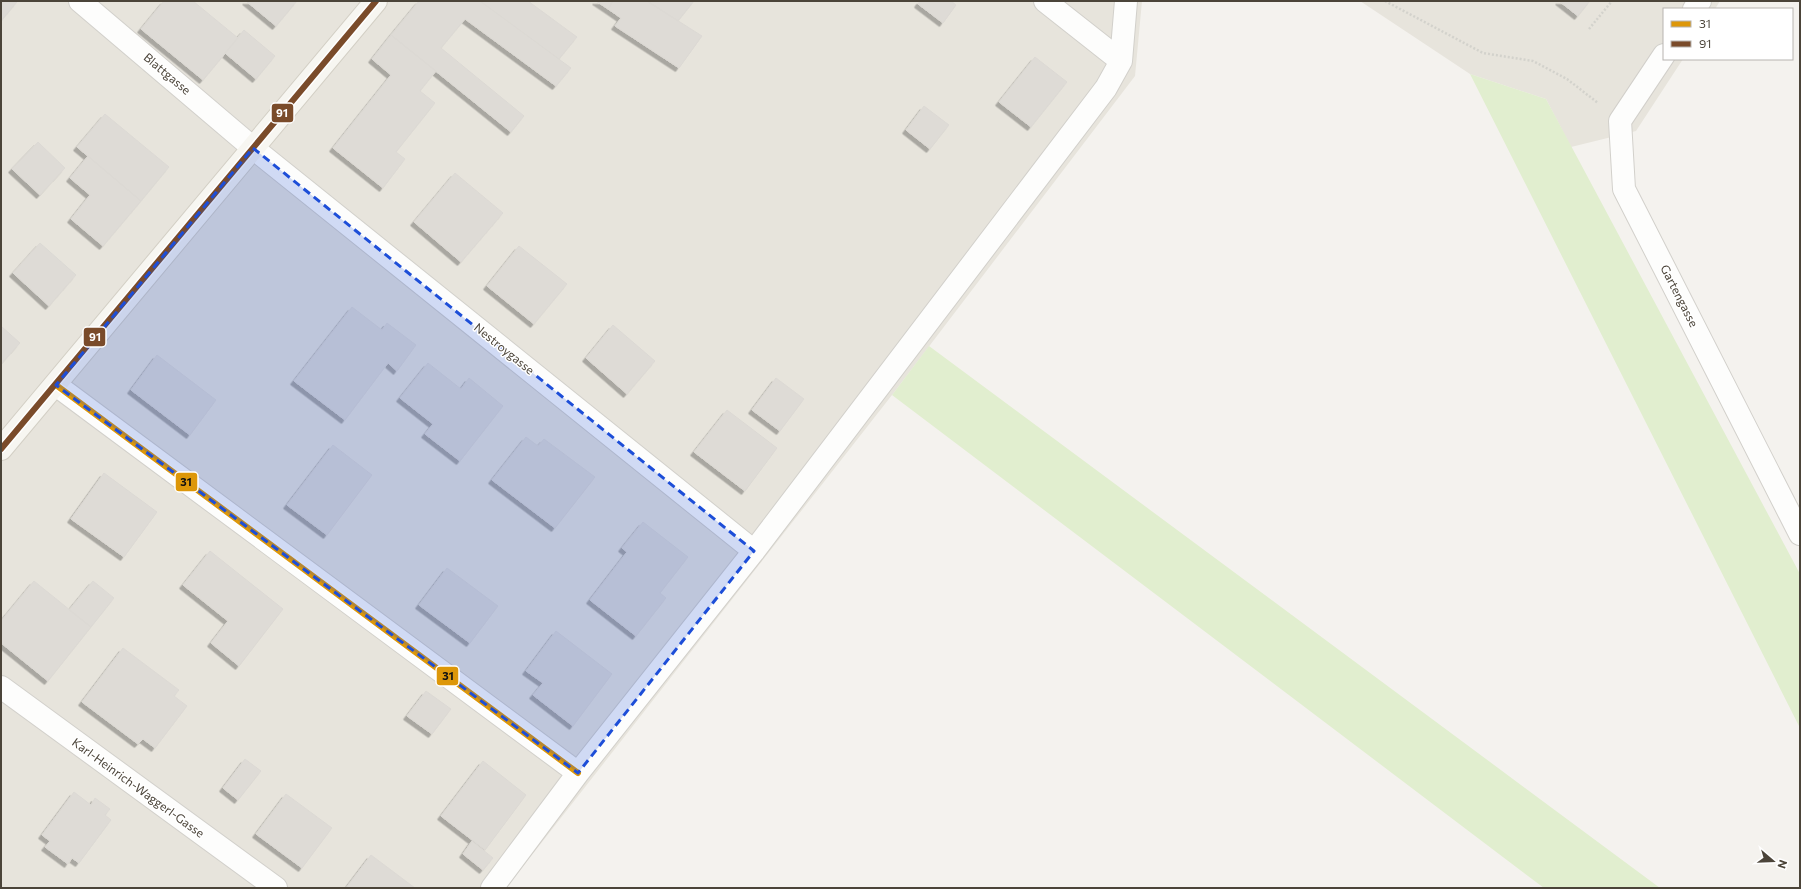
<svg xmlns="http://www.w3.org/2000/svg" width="1801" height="889" font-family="Commissioner,sans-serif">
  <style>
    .residential { fill: #e7e4dc }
    .green { fill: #e1eecf }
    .building { fill: #dedbd6; stroke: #dcd9d4; filter: url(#shadow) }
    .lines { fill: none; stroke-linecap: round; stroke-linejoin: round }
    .street-casing { stroke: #d2d0cb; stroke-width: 24 }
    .secondary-casing { stroke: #d3cfc5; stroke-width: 24 }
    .path { stroke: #d3d2cc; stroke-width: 2.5; stroke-dasharray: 2 2; stroke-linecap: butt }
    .street { stroke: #fdfdfc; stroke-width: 22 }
    .secondary { stroke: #f7f6f1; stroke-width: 22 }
    .bus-1-casing { stroke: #fff; stroke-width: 9 }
    .bus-2-casing { stroke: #fff; stroke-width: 9 }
    .bus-1 { stroke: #dd9709; stroke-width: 6 }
    .bus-2 { stroke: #7a4b2a; stroke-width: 6 }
    .marked { fill: #1d4ed8; fill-opacity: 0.2; stroke: #1d4ed8; stroke-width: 3; stroke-dasharray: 8 5; stroke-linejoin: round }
    .labels { text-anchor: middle; stroke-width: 3; stroke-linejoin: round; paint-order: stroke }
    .street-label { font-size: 12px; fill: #4b4439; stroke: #fff }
    .line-badge { stroke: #fff; stroke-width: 1.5 }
    .badge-label { font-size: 11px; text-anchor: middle; font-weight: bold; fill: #fff }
    .pale-badge-label { font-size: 11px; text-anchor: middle; font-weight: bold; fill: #111 }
  </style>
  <defs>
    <filter id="shadow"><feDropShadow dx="-3.5" dy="3.5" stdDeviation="0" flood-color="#0004"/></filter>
  </defs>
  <rect width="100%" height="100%" fill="#f4f2ee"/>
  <path class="residential" d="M1,1H1142L1135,76L892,395L506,888H1Z
    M1360,1H1720L1715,9H1664V59H1683L1636,131L1571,147L1546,99L1470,74Z"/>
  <path class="green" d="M1470,74L1546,99L1800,574V728Z
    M929,346L1660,888H1544L892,395Z"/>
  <path class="building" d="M1,1L17,2L1,21Z
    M164,1H193L238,38L203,80L141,29Z
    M246,1H297L276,26Z
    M419,1H480L571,68L556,86L465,19L441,48L524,116L511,132L391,35Z
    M480,1H528L577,37L559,59Z
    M596,1H613L608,9Z
    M613,1H647L702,36L679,68L615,26L621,18L608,9Z
    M647,1H694L678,21Z
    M920,1H951L956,5L943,23L918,4Z
    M1559,1H1590L1578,16Z
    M244,30L275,56L256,79L225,53Z
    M391,35L436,71L420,91L435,103L396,152L405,159L383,188L333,148L391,75L372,59Z
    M1035,57L1067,82L1031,127L999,102Z
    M924,106L949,125L930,149L906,130Z
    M105,114L169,167L141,201L77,147Z
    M38,142L65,168L40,195L12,169Z
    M88,156L141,201L103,246L71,219L90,195L70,178Z
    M455,173L503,213L461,262L414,222Z
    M40,243L76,275L49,306L13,273Z
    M519,246L567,284L534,324L487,286Z
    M352,307L382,330L387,323L416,345L397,371L388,363L345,420L294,381Z
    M613,325L655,361L627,394L586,358Z
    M1,326L20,343L1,364Z
    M157,355L216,400L190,435L131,390Z
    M428,363L461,389L469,378L503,406L460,461L425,434L433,424L400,398Z
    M776,378L804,399L780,431L752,410Z
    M727,410L777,448L745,491L694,452Z
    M526,437L538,446L544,439L595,477L555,528L492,480Z
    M333,445L372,475L327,535L287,505Z
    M104,473L157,512L124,557L71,519Z
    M643,522L688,557L660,593L666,598L636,636L590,600L627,552L622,548Z
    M210,551L283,609L239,666L211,643L228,621L183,585Z
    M447,568L498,606L470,643L419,605Z
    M34,581L91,627L48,681L1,643V621Z
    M93,581L114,598L91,627L69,610Z
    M556,631L612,674L573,726L533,695L543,683L526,671Z
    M123,648L179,690L174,696L187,706L155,748L143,739L138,744L82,702Z
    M426,691L451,709L432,734L407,716Z
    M245,759L261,771L238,800L223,788Z
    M483,761L526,795L485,850L441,816Z
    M74,792L91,805L95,798L110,809L105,815L111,820L79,863L72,858L68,864L45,847L50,841L42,835Z
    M286,794L332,828L302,868L256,834Z
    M472,841L493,858L483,870L463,854Z
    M371,855L415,888H346Z"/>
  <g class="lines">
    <g class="street-casing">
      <path id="street" d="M80,1L253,148L754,551
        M1045,1L1121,61
        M1694,9L1700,1
        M1664,55L1620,121L1624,189L1800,534
        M56,385L578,773
        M1,687L276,888
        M492,888L578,773L754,551L1106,88L1121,61L1126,1"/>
    </g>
    <g class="secondary-casing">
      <path id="secondary" d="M1,449L376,1"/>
    </g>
    <path class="path" d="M1385,1L1483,53L1533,61L1567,79L1598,103
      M1589,29L1612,1"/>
    <use href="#street" class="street"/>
    <use href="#secondary" class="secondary"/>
    <g class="bus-1-casing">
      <path id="bus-1" d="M56,385L578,773"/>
    </g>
    <g class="bus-2-casing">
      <path id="bus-2" d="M1,449L376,1"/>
    </g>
    <use href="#bus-1" class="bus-1"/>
    <use href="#bus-2" class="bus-2"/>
  </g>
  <path class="marked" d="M253,148L754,551L578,773L56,385Z"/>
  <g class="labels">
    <g class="street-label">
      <text transform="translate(167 74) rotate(40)" y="4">Blattgasse</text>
      <text transform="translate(1679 296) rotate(63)" y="4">Gartengasse</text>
      <text transform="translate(504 349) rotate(39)" y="4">Nestroygasse</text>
      <text transform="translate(138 788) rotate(36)" y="4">Karl-Heinrich-Waggerl-Gasse</text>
    </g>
  </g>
  <g class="line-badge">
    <rect x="271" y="103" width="23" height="20" rx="4" fill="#7a4b2a"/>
    <rect x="83" y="327" width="23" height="20" rx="4" fill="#7a4b2a"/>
    <rect x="175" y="472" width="23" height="20" rx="4" fill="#dd9709"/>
    <rect x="436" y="666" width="23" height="20" rx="4" fill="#dd9709"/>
  </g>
  <g class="badge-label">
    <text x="282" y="117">91</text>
    <text x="95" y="341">91</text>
  </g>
  <g class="pale-badge-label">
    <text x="186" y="486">31</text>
    <text x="448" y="680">31</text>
  </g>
  <rect width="1801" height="889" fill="none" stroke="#4b4439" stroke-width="4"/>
  <rect x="1663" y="8" width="130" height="52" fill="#ffffff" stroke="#b7b4b0"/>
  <rect x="1671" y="21" width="20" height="6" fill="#dd9709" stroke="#b7b4b0"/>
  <text x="1699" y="28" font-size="12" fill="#4b4439">31</text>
  <rect x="1671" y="41" width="20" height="6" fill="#7a4b2a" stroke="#b7b4b0"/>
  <text x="1699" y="48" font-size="12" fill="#4b4439">91</text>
  <g transform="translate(1773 861) rotate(109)" stroke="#ffffff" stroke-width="3" paint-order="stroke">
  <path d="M0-3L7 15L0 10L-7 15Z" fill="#4b4439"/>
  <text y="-6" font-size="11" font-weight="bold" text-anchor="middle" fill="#4b4439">N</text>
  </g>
</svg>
